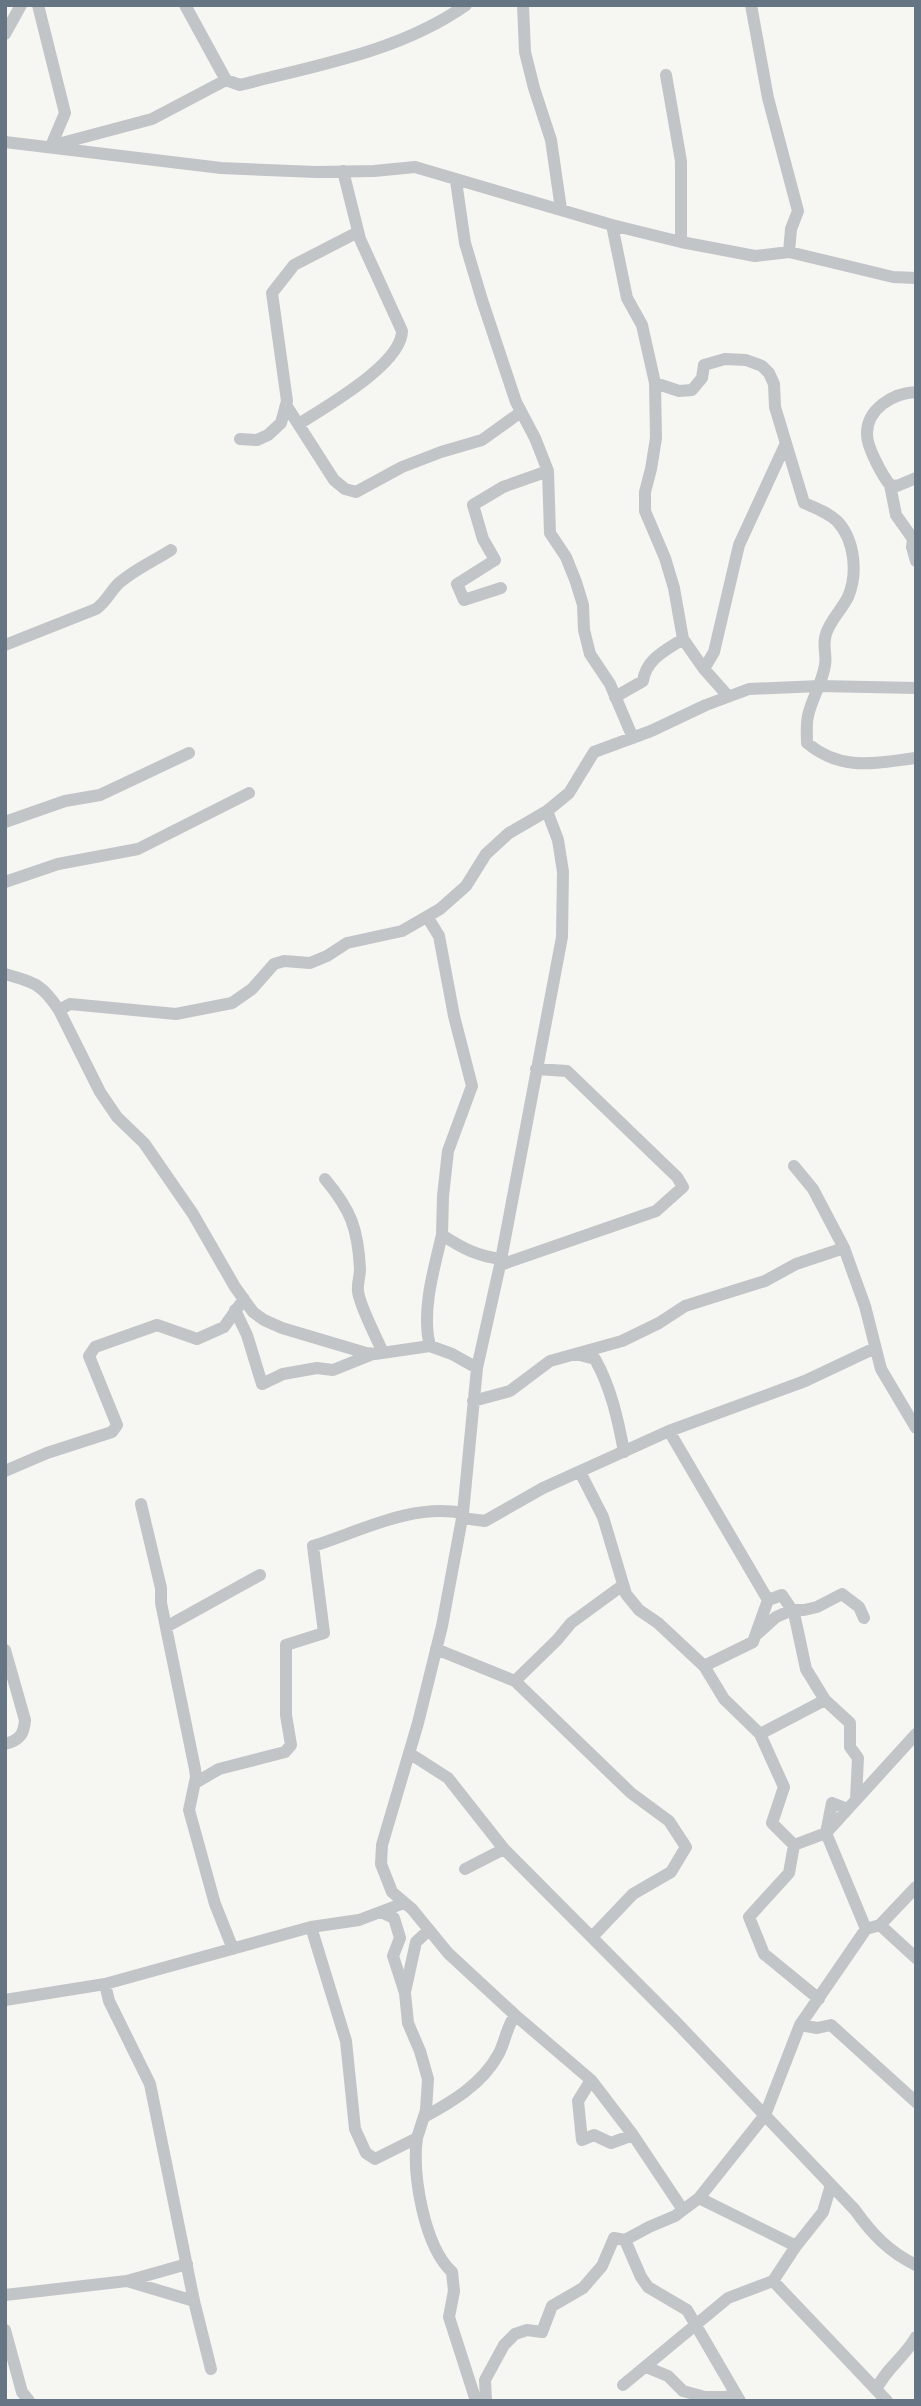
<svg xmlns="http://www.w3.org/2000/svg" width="921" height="2406" font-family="'PT Sans Narrow',sans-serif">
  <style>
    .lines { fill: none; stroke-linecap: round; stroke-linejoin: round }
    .street { stroke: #c1c5c8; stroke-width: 12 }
  </style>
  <rect width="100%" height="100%" fill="#f6f6f3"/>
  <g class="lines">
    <path class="street" d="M38,5L65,113L51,146
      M185,5L226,80
      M523,5L525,52L534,88L551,140L561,209
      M751,5L768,98L798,211L791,229L789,252
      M5,34L21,5
      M666,75L681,161V242
      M5,142L221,168L316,172L374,171L415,167L612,225L681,242L755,256L789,252L893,277L916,278
      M58,144L152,119L226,80L240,85C317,65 399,52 466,5
      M456,181L465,243L482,300L516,402L535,438L548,471L550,533L566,557L576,582L583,605L584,630L590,654L610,684L633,738
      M612,225L627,298L642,325L655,383L656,438L651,469L645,492V511L665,558L674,588L683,639L704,669L728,696
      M655,383L679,391L692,390L702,378L704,365L725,359L746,360L762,366L769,373L774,384L775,407L804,503C816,508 827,512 837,521C855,540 858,574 848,597C841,611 830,620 826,634C822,644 827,655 825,665C822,684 811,700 808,716C806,724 807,735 807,743C842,772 875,763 916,758
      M916,392C893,393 866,409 867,435C867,447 882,475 890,485L897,486L916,478
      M286,405L334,480L345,489L356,492L402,467L441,452L482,440L521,412
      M299,424C325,407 402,364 402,331L360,239L343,171
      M240,439L257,440L268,435L281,423L287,401L272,293L294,265L358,232
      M890,485L896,515L913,539
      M916,536L913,539L912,547L916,561
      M501,588L464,600L457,584L495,560L483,539L473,505L503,487L548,471
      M5,645L96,609C106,602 110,592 118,584C133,570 154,561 171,550
      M704,669L714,652L739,545L786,443
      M615,697L643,681C646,659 666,650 683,639
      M547,811L558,840L563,872L562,937L500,1265L477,1368L463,1513L442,1626L418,1723L382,1845L381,1864L392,1892L412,1909L448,1953L515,2015L591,2080L633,2135L683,2210L699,2198L796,2246L773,2281L887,2401
      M5,822L65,801L100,795L189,753
      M5,882L58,864L138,849L249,793
      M428,918L439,936L454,1016L472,1086L448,1151L443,1196L442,1235C462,1248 477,1256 501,1259
      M5,974C34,982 42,984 59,1010L70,1004L176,1014L232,1003L252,989L274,964L284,961L310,963L327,956L347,943L402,931L440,909L466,886L486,854L509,833L547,811L569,793L594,752L651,731L706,705L749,689L820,686L916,688
      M59,1010L100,1092L117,1117L144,1143L193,1214L235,1287L253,1312L264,1320L282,1328L366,1353L375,1354L430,1346L452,1354L477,1368
      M794,1166L813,1189L844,1248L865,1306L881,1369L916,1428
      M325,1179C351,1210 358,1229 360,1269C360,1277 357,1284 358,1291C359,1305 377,1338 383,1353
      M500,1265L656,1211L683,1187L677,1177L567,1071L536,1069
      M235,1310L247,1335L262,1384L283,1374L317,1368L333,1370L373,1354
      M430,1346C421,1312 434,1268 442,1235
      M576,1354L595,1359C611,1388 618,1419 624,1452
      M473,1401L510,1391L550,1361L622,1341L659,1323L685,1306L765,1281L796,1264L844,1248
      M669,1431L768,1600L753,1642L704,1666
      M5,1471L47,1453L112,1432L117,1425L89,1356L95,1347L157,1325L197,1339L224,1327L244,1299
      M580,1472L603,1517L626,1594L639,1610L658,1623L704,1666L724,1699L760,1734L784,1787L772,1823L794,1845L789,1873L749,1917L764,1954L819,1999
      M141,1504L161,1588V1603L195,1769L196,1777L189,1810L215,1904L233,1949
      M462,1518L485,1521L543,1488L669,1431L805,1381L875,1348
      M768,1600L782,1595L794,1613L806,1669L825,1700L850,1723V1747L858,1758L856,1799
      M166,1627L260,1575
      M756,1635L776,1617L792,1610H804L817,1607L842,1594L859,1607L864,1618
      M436,1649L515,1681L631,1793L669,1821L686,1847L671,1872L633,1894L592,1937
      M5,1650L25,1720C24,1734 20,1740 5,1744
      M515,1681L557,1640L571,1623L623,1585
      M760,1734L825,1700
      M409,1753L448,1778L504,1849L676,2022L855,2210C872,2234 889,2252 916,2265
      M195,1783L219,1769L285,1752L291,1745L286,1715V1645L324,1633L313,1546C361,1531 412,1503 463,1513
      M794,1845L826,1833L832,1803L848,1809
      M465,1869L504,1849
      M880,1925L916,1887
      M311,1927L346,2041L355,2129L366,2153L375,2159L417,2138L426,2110L428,2079L420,2051L408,2023L405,1993L393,1956L400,1938L394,1918L381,1912
      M866,1929L826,1833L916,1734
      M105,1984L109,2001L150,2084L194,2301L211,2369
      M405,1992L416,1942L429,1930
      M5,2000L105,1984L311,1927L359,1920L404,1903
      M800,2025L866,1929L880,1925L916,1958
      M591,2080L578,2101L582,2140L594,2135L611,2143L633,2135
      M424,2117C452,2102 482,2084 498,2055C505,2043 506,2028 515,2015
      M417,2138C412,2174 424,2246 452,2272L454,2291L449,2317L476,2401
      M699,2198L765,2115L800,2025L817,2028L831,2025L916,2102
      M625,2240L641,2277L648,2287L687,2310L740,2401
      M796,2246L823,2212L831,2185
      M127,2281L194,2301
      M5,2295L127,2281L187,2264
      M5,2330L22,2392L29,2401
      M646,2367L668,2376L683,2391L705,2397H725L736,2395
      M623,2385L728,2298L773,2281
      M876,2390C886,2368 905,2357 916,2337
      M486,2401L485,2380L504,2345L515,2334L527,2330L542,2332L552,2306L583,2288L602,2266L614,2238L625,2240L649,2227L675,2216L683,2210"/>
  </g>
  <rect width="921" height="2406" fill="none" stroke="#667583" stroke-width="14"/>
</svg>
